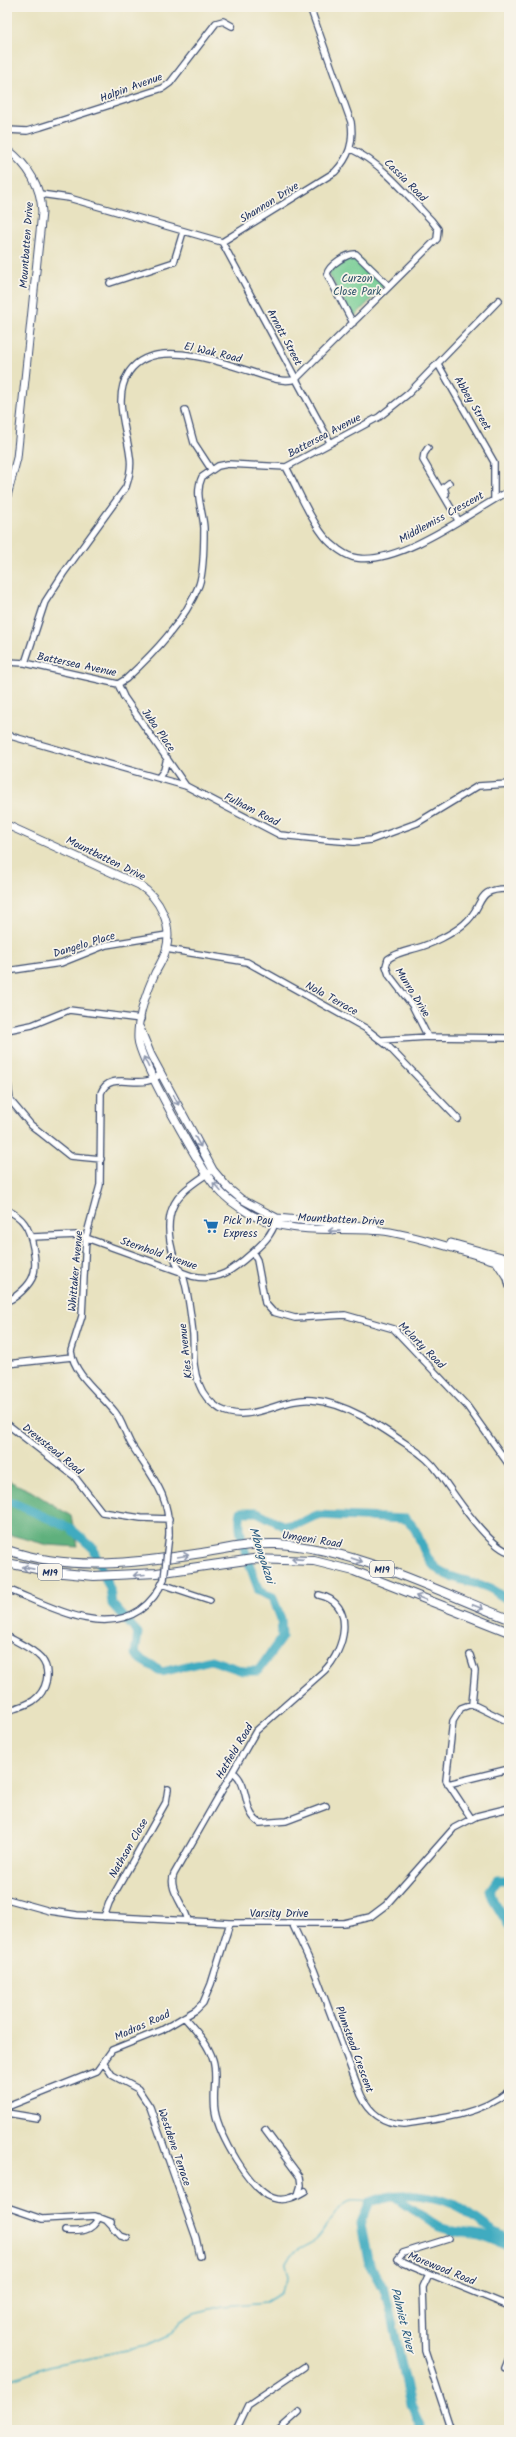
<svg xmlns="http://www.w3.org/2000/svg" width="516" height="2437" font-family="Kalam,sans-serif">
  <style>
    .green { fill: #73cc93; stroke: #477e78 }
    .forest { fill: #5eb07d; stroke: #3c706e }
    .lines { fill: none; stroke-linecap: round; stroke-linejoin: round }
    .stream { stroke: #41abc0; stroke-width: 1.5 }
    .river { stroke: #41abc0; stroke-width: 9 }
    .minor-casing { stroke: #3a4a6d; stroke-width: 8 }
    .major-casing { stroke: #3a4a6d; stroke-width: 9 }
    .highway-casing { stroke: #3a4a6d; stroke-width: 10 }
    .minor { stroke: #fff; stroke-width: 5.5 }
    .major { stroke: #fff; stroke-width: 7 }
    .highway { stroke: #fff; stroke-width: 8 }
    .minor-bridge-casing { stroke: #3a4a6d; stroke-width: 8; stroke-linecap: butt }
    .minor-bridge { stroke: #fff; stroke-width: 5.5 }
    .oneway { stroke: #8d97ae }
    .labels { text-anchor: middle; stroke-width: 3.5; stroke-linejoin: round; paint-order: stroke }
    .shield { fill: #f7f3e8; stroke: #5d6a87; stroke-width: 1 }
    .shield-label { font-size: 10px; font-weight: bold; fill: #1b2f5e }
    .street-label { font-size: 11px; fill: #1b2f5e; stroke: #f7f3e8 }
    .park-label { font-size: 11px; fill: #31566b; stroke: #f7f3e8 }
    .poi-label { font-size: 11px; fill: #1b2f5e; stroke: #f7f3e8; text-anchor: start }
    .water-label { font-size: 12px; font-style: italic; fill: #285a80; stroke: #f7f3e8 }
  </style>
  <rect width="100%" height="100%" fill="#f7f3e8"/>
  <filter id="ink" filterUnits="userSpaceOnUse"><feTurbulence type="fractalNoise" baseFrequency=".025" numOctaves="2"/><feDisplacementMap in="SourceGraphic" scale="8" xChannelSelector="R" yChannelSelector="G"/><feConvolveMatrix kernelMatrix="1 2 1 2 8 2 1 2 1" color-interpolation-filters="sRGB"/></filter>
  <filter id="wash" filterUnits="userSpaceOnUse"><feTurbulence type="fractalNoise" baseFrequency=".012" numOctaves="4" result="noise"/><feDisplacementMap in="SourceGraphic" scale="16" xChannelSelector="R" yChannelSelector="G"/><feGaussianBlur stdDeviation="0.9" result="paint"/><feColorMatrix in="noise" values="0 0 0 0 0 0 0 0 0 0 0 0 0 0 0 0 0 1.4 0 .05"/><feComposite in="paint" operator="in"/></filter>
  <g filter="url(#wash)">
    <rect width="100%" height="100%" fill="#e8e2c0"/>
    <path class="green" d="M351,255L357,256L382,281L383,287L355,316L351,314L329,274L330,270Z"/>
    <path class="forest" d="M7,1480L31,1491L71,1516L78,1547L48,1545L7,1534Z"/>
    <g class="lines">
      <path class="stream" d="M7,2381L49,2366L146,2346L166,2337L181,2321L194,2313L223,2306L266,2302L281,2293L287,2282L289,2276L286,2264C294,2247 304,2250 316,2240C328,2229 335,2206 351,2201C356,2200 364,2202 370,2202"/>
      <path class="river" d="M7,1500L70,1528L92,1547L110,1589L112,1604L138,1633L135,1653L142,1660L162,1672L211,1660L243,1671H258L282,1637L281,1619L273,1598L259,1591C252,1570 235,1532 241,1512H257L284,1526L300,1523L317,1515L406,1519C420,1530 419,1546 430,1561C443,1581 471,1579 491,1589C497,1592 501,1597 509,1600
        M509,1880H497L490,1890L493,1900L509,1926
        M394,2196L439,2227L452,2231L481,2235L509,2246
        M422,2430L411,2405L385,2291L368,2260L361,2224L370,2202C398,2190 436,2193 462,2209C478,2219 491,2233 509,2238"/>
    </g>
  </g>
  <g filter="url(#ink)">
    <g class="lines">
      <g class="minor-casing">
        <path id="minor" d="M7,130L27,131L41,127L163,88L170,83L216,23L223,21L232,26
          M40,194L69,198L222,242L335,172C349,157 354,143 351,122L310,7
          M222,242L330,442
          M110,283L174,262L183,232
          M353,323L327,274C329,265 347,253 356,254L389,286
          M438,364L494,462V499
          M185,410L194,443L211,469
          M428,448L424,454L423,460L458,520
          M286,467C298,489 308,516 324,536C331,545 346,557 357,558C400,565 471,512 509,491
          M446,494L444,487L449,483
          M7,662L25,663L118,684L126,679C154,653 185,621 199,585C204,571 204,543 204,528C203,510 194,494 202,477L218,466L228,464L286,467L379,417L408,394L499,300
          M25,663L45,602L63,574L126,487C129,478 132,468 130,457C127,429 112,398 129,372C152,337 218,361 249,371C262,375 282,384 296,379L437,239L438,229L431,220C407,195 383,164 351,149
          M118,684L124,697L186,786
          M7,735L186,786L280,835L328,840L354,842L371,840L417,823L478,786L509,784
          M159,777L164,770L167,758
          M166,949L247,962L365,1028L388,1046L458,1119
          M7,971L61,963L106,945L167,935
          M7,1030L32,1025L69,1010L141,1019
          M428,1037L412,1005L389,975L386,966L388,959C398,952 407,951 417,948C432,944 452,934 464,924C486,906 473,888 509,889
          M382,1040L428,1037L509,1038
          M161,1074C157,1077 152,1080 147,1081C132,1085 108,1073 101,1093L100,1185L86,1237L82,1316L71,1351C74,1375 100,1393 115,1412C122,1421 125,1433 131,1444C151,1476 170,1493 169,1535
          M7,1075L10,1100L31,1125L70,1156L101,1159
          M213,1170C196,1182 174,1193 170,1216C167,1232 171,1251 177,1265C179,1270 183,1273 184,1279C189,1297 191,1316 193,1334C194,1351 192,1368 199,1384C203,1395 210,1403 220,1409C250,1425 282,1397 312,1400C347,1403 380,1426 409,1446C420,1453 432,1463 439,1473C453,1493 487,1545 509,1552
          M7,1210C13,1213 20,1217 24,1223C32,1233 38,1264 33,1276C30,1285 16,1298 7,1301
          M32,1237L78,1235L192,1276C219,1282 233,1270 252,1253C264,1242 271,1236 276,1221
          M253,1253L257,1260L265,1303L273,1312L295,1318L345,1315L394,1329L467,1406L509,1465
          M508,1261L506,1273L509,1286
          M7,1364L72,1357
          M7,1424L74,1476L102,1512L141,1518L169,1519
          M162,1584L210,1600
          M7,1589C46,1604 100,1637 140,1610C151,1602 159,1591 164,1579
          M7,1636C18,1643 32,1648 41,1658C52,1671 47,1691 33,1701C25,1706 16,1708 7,1711
          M470,1655L475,1671L472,1704
          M233,1772C250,1784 242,1813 260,1823L286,1821L326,1806
          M448,1784L509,1769
          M471,1818L446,1780L453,1721L461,1708L472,1704L509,1722
          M7,1899L50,1911L77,1915L230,1923H344L370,1917L386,1905L454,1828L477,1816L509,1808
          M104,1917L109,1903L166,1802L168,1789
          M188,1921C186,1907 167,1889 174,1874L256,1731L324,1671C345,1651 357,1603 319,1595
          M292,1923L314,1970L361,2095C369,2112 383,2124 403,2124C439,2119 480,2115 509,2091
          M184,2017C195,2030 208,2043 213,2060C218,2076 212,2094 215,2111C219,2135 250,2190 273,2198C285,2202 295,2197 305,2191
          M104,2063L112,2075L138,2089L150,2107L196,2238L200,2256
          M7,2107L97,2071L112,2050L162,2030L196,2010L203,2003L211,1984L230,1923
          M7,2113L37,2118
          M265,2130L300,2177L301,2185L298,2195
          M7,2207L42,2219L95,2216L111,2222
          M107,2221L121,2236L127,2238
          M65,2231C80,2232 92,2232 99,2217
          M448,2239L403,2253L398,2259L403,2263L509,2306
          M429,2274L423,2287L425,2351L451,2430
          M505,2368L509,2358
          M236,2430L248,2405L304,2367
          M279,2430L299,2412"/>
      </g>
      <g class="major-casing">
        <path id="major" d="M7,149C28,165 41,186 42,212L17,458L7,496
          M7,825L139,885C160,898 173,925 166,950C164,958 159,966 155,973C146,993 137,1017 138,1039C139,1059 201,1170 217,1188C225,1198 238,1207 250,1214C294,1238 342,1225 390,1232C430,1239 470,1254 509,1265
          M140,1028L151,1055L213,1170L228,1188L241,1199L277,1218L375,1227
          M451,1243L509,1259
          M496,1261L506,1276"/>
      </g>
      <g class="highway-casing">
        <path id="highway" d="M7,1550C72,1572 136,1563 202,1553C226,1549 251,1543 277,1544C354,1548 437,1591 509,1619
          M7,1563L52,1572L94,1576L157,1573L253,1559L314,1561L354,1571L509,1632"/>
      </g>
      <use href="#minor" class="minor"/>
      <use href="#major" class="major"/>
      <use href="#highway" class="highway"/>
      <g class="minor-bridge-casing">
        <path id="minor-bridge" d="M164,1579L169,1535"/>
      </g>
      <use href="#minor-bridge" class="minor-bridge"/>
    </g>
    <defs><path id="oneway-shaft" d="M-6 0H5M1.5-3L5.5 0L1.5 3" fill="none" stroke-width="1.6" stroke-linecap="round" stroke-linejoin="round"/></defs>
    <g class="oneway">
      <use href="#oneway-shaft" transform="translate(146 1062) rotate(-116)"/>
      <use href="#oneway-shaft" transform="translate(176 1100) rotate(62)"/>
      <use href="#oneway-shaft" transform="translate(198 1142) rotate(61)"/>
      <use href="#oneway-shaft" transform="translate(217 1187) rotate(-132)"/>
      <use href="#oneway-shaft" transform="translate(334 1231) rotate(-179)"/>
      <use href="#oneway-shaft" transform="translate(183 1556) rotate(-9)"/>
      <use href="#oneway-shaft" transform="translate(297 1559) rotate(-176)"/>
      <use href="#oneway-shaft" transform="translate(357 1560) rotate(19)"/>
      <use href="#oneway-shaft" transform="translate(28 1568) rotate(-169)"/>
      <use href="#oneway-shaft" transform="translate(139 1575) rotate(175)"/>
      <use href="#oneway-shaft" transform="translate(421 1598) rotate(-159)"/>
      <use href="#oneway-shaft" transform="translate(478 1607) rotate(21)"/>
    </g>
  </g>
  <defs>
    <g id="supermarket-bare" transform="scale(1.2)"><path d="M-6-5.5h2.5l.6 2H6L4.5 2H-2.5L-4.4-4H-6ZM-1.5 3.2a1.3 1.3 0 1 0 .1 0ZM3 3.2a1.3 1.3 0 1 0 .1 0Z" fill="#1f6fb2" stroke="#f7f3e8" stroke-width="2.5" paint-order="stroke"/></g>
  </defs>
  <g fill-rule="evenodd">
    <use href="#supermarket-bare" x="211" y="1226"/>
  </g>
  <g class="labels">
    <g class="shield">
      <rect x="370" y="1561" width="24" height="16" rx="3"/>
      <rect x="38" y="1564" width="24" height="16" rx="3"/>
    </g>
    <g class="shield-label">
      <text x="382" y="1573">M19</text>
      <text x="50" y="1576">M19</text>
    </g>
    <g class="street-label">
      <text transform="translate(131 87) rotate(-20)" y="4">Halpin Avenue</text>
      <text transform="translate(406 180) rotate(45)" y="4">Cassia Road</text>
      <text transform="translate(269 202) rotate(-32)" y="4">Shannon Drive</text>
      <text transform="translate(26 245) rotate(-86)" y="4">Mountbatten Drive</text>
      <text transform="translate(285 337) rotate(62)" y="4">Arnott Street</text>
      <text transform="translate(213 352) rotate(13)" y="4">El Wak Road</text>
      <text transform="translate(473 403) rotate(59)" y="4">Abbey Street</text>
      <text transform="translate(324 435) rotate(-28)" y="4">Battersea Avenue</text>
      <text transform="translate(441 517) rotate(-29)" y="4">Middlemiss Crescent</text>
      <text transform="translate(77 664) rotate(12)" y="4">Battersea Avenue</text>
      <text transform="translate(159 730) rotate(55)" y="4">Juba Place</text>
      <text transform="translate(252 809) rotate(27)" y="4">Fulham Road</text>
      <text transform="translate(106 858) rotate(26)" y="4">Mountbatten Drive</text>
      <text transform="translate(84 944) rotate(-17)" y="4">Dangelo Place</text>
      <text transform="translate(413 992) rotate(58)" y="4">Munro Drive</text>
      <text transform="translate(332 998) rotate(29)" y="4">Nola Terrace</text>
      <text transform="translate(341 1219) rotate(3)" y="4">Mountbatten Drive</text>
      <text transform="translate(159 1253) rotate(19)" y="4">Sternhold Avenue</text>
      <text transform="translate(75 1271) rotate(-85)" y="4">Whittaker Avenue</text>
      <text transform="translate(422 1345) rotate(45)" y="4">Mclarty Road</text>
      <text transform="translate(185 1351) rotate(-96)" y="4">Kies Avenue</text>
      <text transform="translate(53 1449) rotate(39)" y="4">Drewstead Road</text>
      <text transform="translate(312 1539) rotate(9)" y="4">Umgeni Road</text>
      <text transform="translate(234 1751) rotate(-59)" y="4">Hatfield Road</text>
      <text transform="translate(128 1848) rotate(-60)" y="4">Nathson Close</text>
      <text x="279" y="1917">Varsity Drive</text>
      <text transform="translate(142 2025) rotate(-24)" y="4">Madras Road</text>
      <text transform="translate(355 2049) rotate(70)" y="4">Plumstead Crescent</text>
      <text transform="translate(175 2147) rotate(71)" y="4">Westdene Terrace</text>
      <text transform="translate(442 2268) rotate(22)" y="4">Morewood Road</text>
    </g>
    <g class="park-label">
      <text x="357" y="282">Curzon<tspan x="357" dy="13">Close Park</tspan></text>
    </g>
    <g class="poi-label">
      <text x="223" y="1224">Pick n Pay<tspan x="223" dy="13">Express</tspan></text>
    </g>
    <g class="water-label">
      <text transform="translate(262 1555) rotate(72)" y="4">Mbongokzai</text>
      <text transform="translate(403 2320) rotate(76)" y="4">Palmiet River</text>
    </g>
  </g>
  <rect width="516" height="2437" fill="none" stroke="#f7f3e8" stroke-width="24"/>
</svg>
